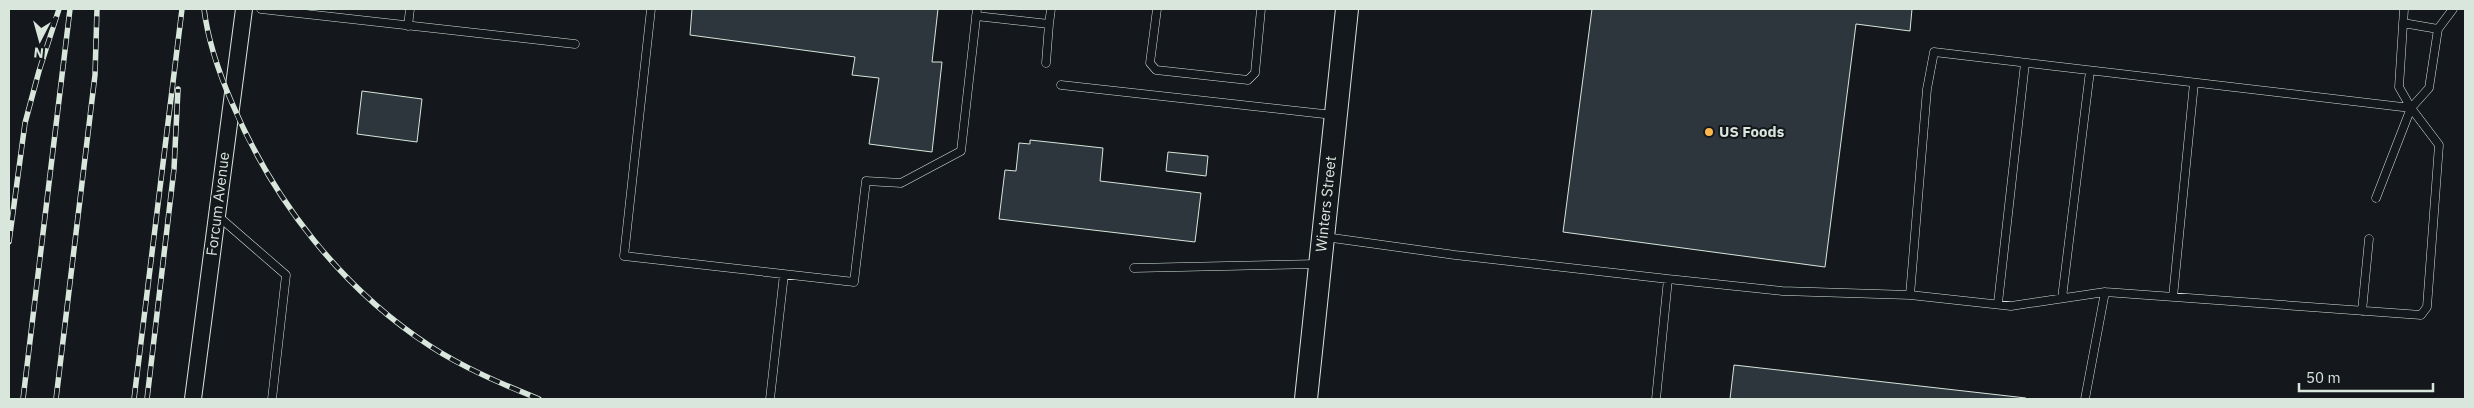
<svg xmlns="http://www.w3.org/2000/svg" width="2474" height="408" font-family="'IBM Plex Sans',sans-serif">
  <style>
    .building { fill: #2c363c; stroke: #d8e6dc }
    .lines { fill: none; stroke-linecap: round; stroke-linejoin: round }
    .lane-casing { stroke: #d8e6dc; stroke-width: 9 }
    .street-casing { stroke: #d8e6dc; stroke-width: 18 }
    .secondary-casing { stroke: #d8e6dc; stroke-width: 24 }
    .lane { stroke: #14181c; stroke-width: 8 }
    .street { stroke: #14181c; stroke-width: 16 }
    .secondary { stroke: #14181c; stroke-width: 22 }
    .rail-casing { stroke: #d8e6dc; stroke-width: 5.5 }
    .rail { stroke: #14181c; stroke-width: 4; stroke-dasharray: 11; stroke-linecap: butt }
    .poi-dot { fill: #ffb74d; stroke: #14181c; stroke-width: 2 }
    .labels { text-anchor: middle; stroke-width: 4; stroke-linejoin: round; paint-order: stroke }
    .poi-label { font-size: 15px; font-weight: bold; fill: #d8e6dc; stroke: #14181c; text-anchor: start }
    .street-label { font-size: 15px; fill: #d8e6dc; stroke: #14181c }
  </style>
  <rect width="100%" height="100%" fill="#14181c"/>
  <path class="building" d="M692,9H938L932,62H942L932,152L869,144L879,78L852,75L855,57L690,35Z
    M1592,9H1912L1910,31L1856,24L1825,267L1563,232Z
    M362,91L422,99L417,142L357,134Z
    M1030,140L1103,148L1100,181L1201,193L1195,242L999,219L1005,170L1016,171L1019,143L1030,144Z
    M1168,152L1208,156L1206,176L1166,171Z
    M1734,365L2026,398V399H1730Z"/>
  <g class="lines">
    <g class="lane-casing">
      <path id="lane" d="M261,9L575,44
        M651,9L624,256L854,282L866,181L901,183L961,151L977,9
        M1157,9L1150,63L1156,70L1248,80L1255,73L1261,9
        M2404,9L2399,87L2411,108L2429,88L2438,29L2453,9
        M976,16L1049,24L1051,9
        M2403,23L2438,29
        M408,26L410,9
        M1934,52L2411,108L2439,145L2427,307L2421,315L2105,292L2011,306L1910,295L1927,89Z
        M1046,63L1049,24
        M1061,85L1333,115
        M2376,198L2411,108
        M218,216L286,275L272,399
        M1325,237L1455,255L1668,279L1656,399
        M1134,268L1318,264
        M1668,279L1782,291L1910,295
        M2173,297L2194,83
        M2062,298L2090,71
        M1998,303L2025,63
        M2362,311L2369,239
        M770,399L784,274
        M2085,399L2105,292"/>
    </g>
    <g class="street-casing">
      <path id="street" d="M193,399L244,9"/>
    </g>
    <g class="secondary-casing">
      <path id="secondary" d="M1306,399L1347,9"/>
    </g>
    <use href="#lane" class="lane"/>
    <use href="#street" class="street"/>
    <use href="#secondary" class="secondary"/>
    <g class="rail-casing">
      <path id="rail" d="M204,9C208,41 219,73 232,103C273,200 341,288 430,346C464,368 502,384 539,399
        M9,242L25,123L39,71L59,9
        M23,399L70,9
        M56,399L95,75L97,9
        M134,399L182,9
        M147,399L174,169L178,89"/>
    </g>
    <use href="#rail" class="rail"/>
  </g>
  <circle class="poi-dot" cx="1709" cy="132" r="5"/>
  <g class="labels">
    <g class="poi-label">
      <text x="1719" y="137">US Foods</text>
    </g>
    <g class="street-label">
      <text transform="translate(218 204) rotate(-83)" y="5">Forcum Avenue</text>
      <text transform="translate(1326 204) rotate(-84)" y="5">Winters Street</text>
    </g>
  </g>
  <rect width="2474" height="408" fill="none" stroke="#d8e6dc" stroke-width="20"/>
  <g transform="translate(40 40) rotate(186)" stroke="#14181c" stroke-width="4" paint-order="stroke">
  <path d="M0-4L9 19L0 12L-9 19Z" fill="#d8e6dc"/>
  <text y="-8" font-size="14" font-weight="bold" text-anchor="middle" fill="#d8e6dc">N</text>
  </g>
  <path d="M2299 383v8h134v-8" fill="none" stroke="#d8e6dc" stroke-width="2.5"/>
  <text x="2306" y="383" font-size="15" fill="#d8e6dc" stroke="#14181c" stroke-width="4" paint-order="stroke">50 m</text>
</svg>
